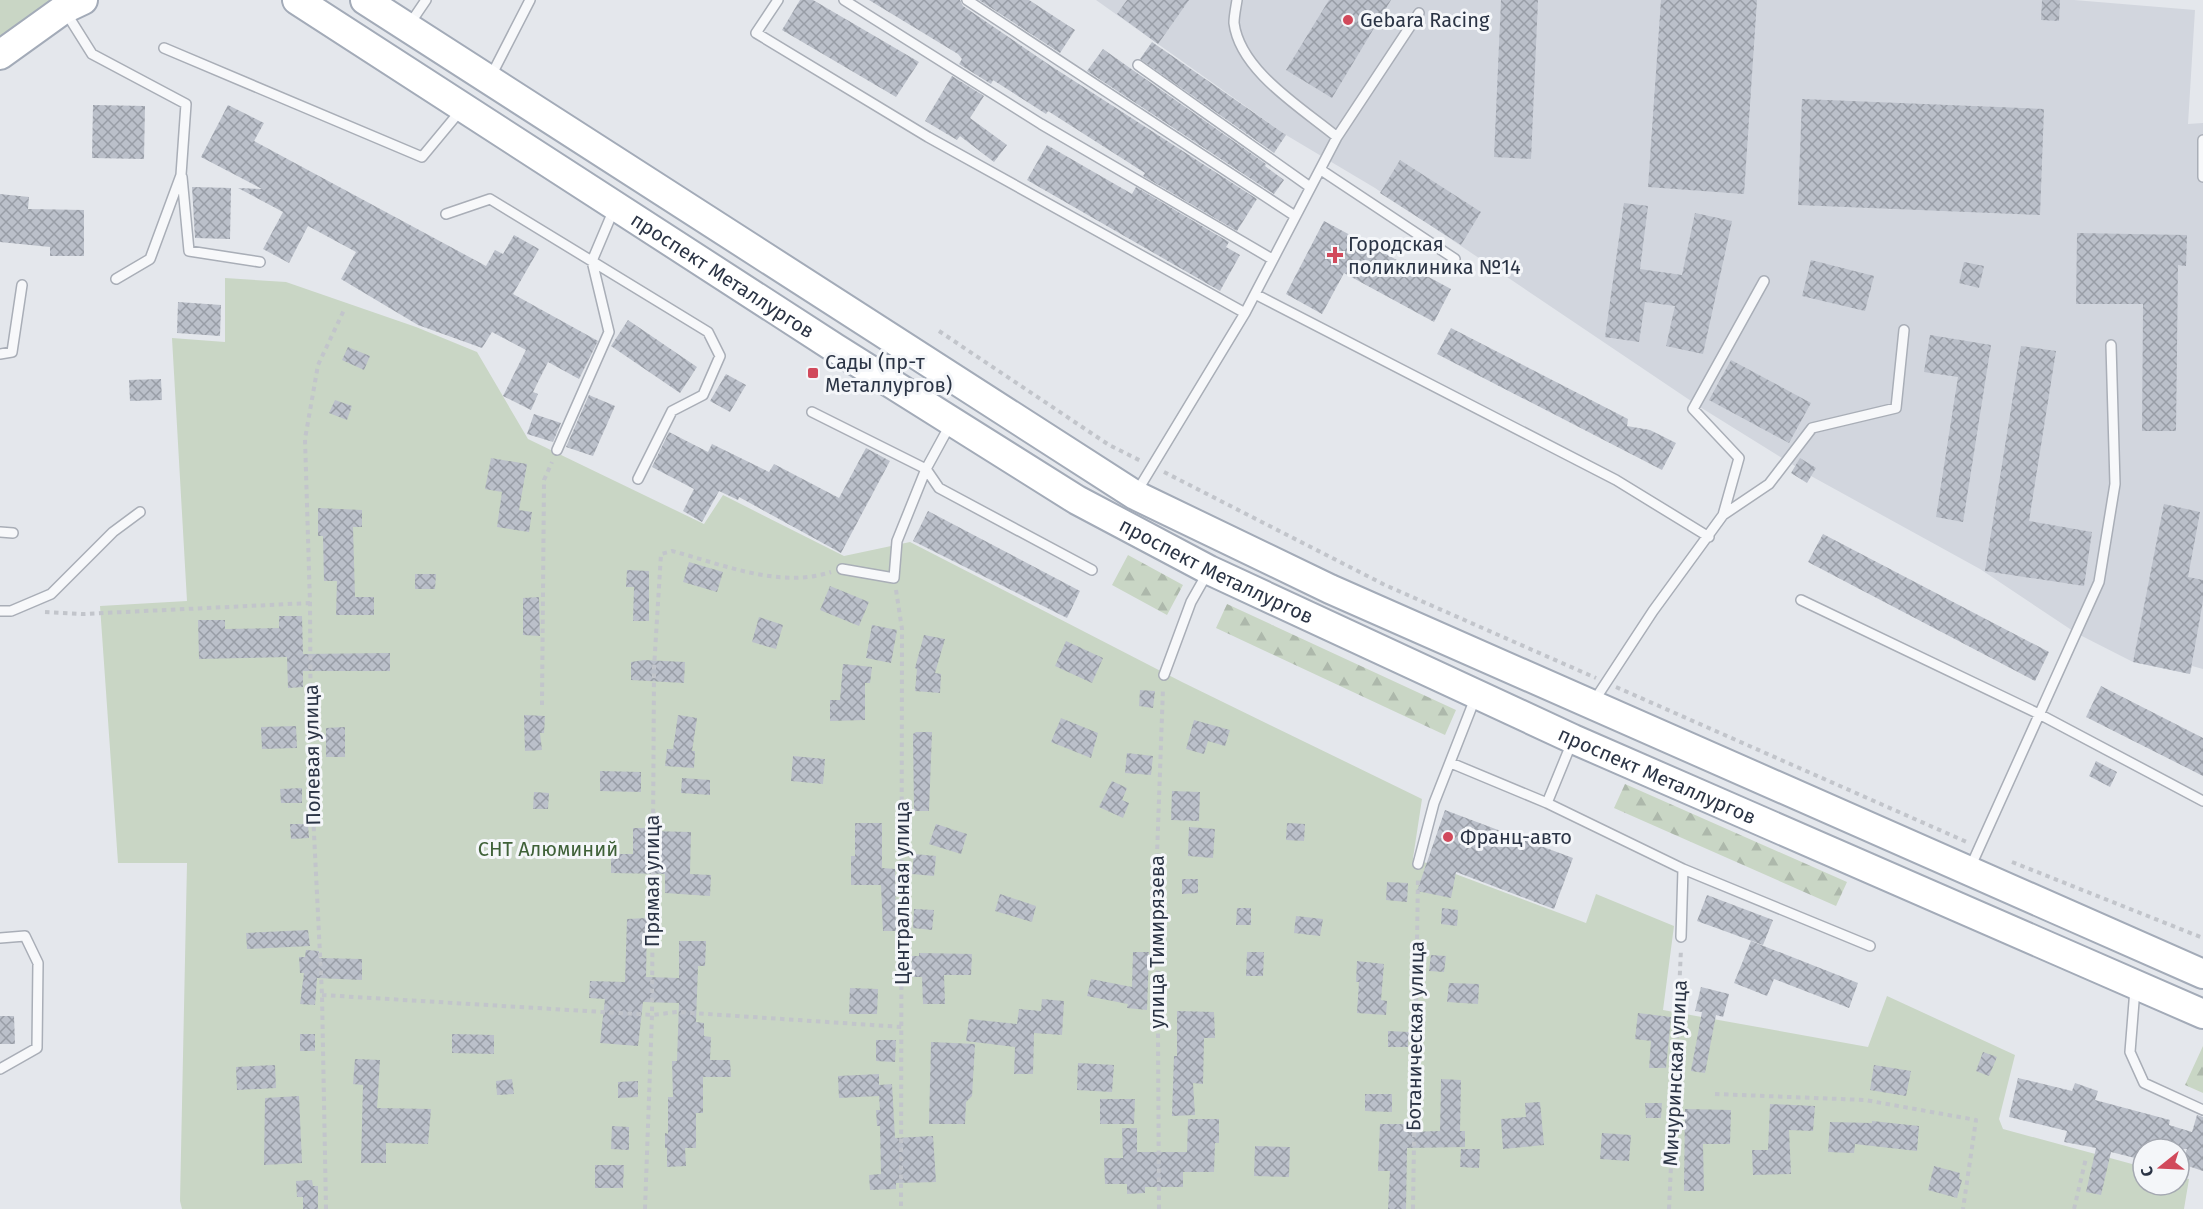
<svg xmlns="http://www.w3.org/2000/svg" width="2203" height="1209" font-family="'Fira Sans',sans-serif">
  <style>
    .built { fill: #d2d6de }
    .green { fill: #c9d6c5 }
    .forest { fill: url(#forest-firs) }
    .building { fill: url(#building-cross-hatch) }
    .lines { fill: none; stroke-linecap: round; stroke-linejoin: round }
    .service-casing { stroke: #a9aeb7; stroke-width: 12 }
    .primary-casing { stroke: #a3abb8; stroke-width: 32 }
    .path { stroke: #c2c5cb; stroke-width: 4; stroke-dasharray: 4.5 4.5; stroke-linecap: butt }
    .service { stroke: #f7f8fa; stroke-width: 9 }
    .primary { stroke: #fff; stroke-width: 28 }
    .poi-dot { fill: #d1495b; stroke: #f4f6f9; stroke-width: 2 }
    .labels { text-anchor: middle; stroke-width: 6; stroke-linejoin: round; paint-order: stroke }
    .poi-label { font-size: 20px; fill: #2b3445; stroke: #f4f6f9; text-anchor: start }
    .street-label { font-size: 20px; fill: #2b3445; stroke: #f4f6f9 }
    .park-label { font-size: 20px; fill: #3f6138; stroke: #f4f6f9 }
  </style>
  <defs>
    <pattern id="forest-firs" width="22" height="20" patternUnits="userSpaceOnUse" patternTransform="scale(1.5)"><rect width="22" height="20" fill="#c9d6c5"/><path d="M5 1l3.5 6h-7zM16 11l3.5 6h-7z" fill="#adb8ab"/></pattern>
    <pattern id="building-cross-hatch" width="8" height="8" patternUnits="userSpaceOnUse" patternTransform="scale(1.5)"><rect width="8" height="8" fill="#bbc0ca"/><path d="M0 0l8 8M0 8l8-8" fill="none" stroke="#989da6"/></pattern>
  </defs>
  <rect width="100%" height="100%" fill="#e4e7ec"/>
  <path class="built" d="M1096,0H2074L2195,10L2188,124L2203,123V669L2192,666L2190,674L2133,662L2076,633L1980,569L1811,476L1700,407L1375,188L1286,135Z"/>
  <path class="green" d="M0,0H53L0,38Z
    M225,278L286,282L416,327L477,352L528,439L704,524L723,495L844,556L910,542L1182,682L1422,799L1413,858L1586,923L1596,894L1674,926L1663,1010L1868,1047L1887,996L2015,1055L1999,1119L2003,1129L2143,1167V1185H2179V1177L2189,1179L2184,1209H182L180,1201L187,863H118L100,606L187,601L172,338L225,342Z"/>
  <path class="forest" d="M1128,555L1183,585L1167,615L1112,585Z
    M1227,604L1456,710L1445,735L1216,628Z
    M1625,784L1847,882L1836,906L1614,808Z
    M2203,1046V1093L2185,1085Z"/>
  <path class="building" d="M800,0H813L919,62L896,97L782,30Z
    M869,0H960L963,6L1051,66L1257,199L1237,231L1143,176L1145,173L1048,111L1046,114L993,80L991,84L959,64L962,59L958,54Z
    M979,0H1029L1075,30L1060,53Z
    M1127,0H1189L1158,44L1117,14Z
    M1329,0H1391L1332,98L1286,70Z
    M1501,0H1538L1531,159L1494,157Z
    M1661,0H1757L1744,194L1648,187Z
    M2042,0H2060L2059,21L2041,20Z
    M1152,42L1286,135L1274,153L1140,59Z
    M1103,49L1266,164L1265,166L1284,180L1274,194L1087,71Z
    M952,76L984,96L970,118L1007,145L994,162L960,136L957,140L925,121Z
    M1802,99L2044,109L2040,215L1798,205Z
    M93,105L145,106L144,159L92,158Z
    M228,105L264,123L254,141L486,266L495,250L503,254L514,235L539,249L513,294L598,341L579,379L548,362L533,392L538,394L531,410L503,396L526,350L492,332L482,348L418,325L341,279L356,252L308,226L289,263L263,249L283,212L238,188L262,189L201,157Z
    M1047,145L1132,194L1136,187L1229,242L1226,247L1240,255L1220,291L1027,180Z
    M1400,160L1481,212L1461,245L1380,193Z
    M192,187L231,188L230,239L195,238Z
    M0,194L29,197L28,209L84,210V256H50V247L0,242Z
    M1624,203L1648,206L1640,269L1682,275L1695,213L1732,221L1703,354L1666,346L1675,306L1645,302L1639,342L1605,337Z
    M1324,221L1451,289L1434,322L1344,273L1322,314L1286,294Z
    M2077,233L2187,235L2186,266L2178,265L2176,431H2142L2143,304H2076Z
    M1811,260L1874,276L1865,311L1802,296Z
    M1964,262L1984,266L1979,288L1959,283Z
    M178,302L221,305L220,336L177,333Z
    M628,320L697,367L680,393L611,346Z
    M1451,328L1628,419L1627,426L1650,430L1676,443L1662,470L1437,354Z
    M1930,335L1991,345L1963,522L1936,517L1958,377L1924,372Z
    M2021,346L2056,351L2029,521L2092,532L2084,586L1985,571Z
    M348,347L370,356L364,370L342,360Z
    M1731,360L1811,403L1789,443L1709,400Z
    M726,374L746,385L730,412L710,401Z
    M161,379L162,400L130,401L129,380Z
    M589,395L615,406L593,456L566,447Z
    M335,400L352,406L347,420L329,413Z
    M534,414L561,423L553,442L527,434Z
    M669,432L708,452L712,444L769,472L774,464L839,498L866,448L890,461L841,553L739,497L738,500L719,491L702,522L683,511L694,489L652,467Z
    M491,458L527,464L519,510L532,512L529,532L497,527L502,492L485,489Z
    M1800,458L1816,468L1807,483L1791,473Z
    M2164,504L2200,512L2188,577L2203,580V601L2190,674L2133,662Z
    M318,508L362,510V527H353L355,597H374V615H336L337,581H324L323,536H318Z
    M928,511L1080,591L1067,618L913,541Z
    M1823,534L2049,652L2035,681L1808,562Z
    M689,562L723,572L717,592L683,582Z
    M627,570L649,571V621H633L634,587H626Z
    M415,574H436L435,589H415Z
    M830,586L869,602L859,626L820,610Z
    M539,597L540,636L523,635V598Z
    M279,616H302L303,654L390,653V671H303V687L288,688L287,657L199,659L198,620H225V629L279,628Z
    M759,617L783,625L776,649L752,642Z
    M872,625L897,630L891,663L866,658Z
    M924,635L945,639L935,673L941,674L940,693L915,691L917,669L915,668Z
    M1066,641L1103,658L1092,683L1055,666Z
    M644,660L685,662L684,683L631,680V662Z
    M843,664L872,667L870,683H865V720L830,721V700H840Z
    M2101,686L2203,738V776L2086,717Z
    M1140,690L1155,691L1153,708L1139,706Z
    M524,715L545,716L544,733H540L542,750L525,751Z
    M678,715L697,718L692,751H695L694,768L665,766L667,749H673Z
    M1061,718L1098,733L1091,758L1051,742Z
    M1194,720L1230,730L1225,746L1208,741L1204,754L1186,749Z
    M296,726L297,748L262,749L261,727Z
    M345,727V757H326V728Z
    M916,732H932L929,811H914L913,734Z
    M1127,753L1153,756L1151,775L1125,773Z
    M793,756L825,759L823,784L791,781Z
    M2096,761L2117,772L2110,787L2089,776Z
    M600,771L641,772V792L600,791Z
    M682,778L710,780V795L681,793Z
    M1112,781L1127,788L1122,800L1129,803L1123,818L1099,807Z
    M302,788V803H281L280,789Z
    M1172,791L1200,792L1199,821L1171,820Z
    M534,792L549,793L548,809H533Z
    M1445,810L1573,858L1554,909L1456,872L1451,898L1417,891Z
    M855,823H882V868L895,869L896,931H883L881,885H851V856H855Z
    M1287,823L1305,824L1304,841L1286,840Z
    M290,824H308L309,838L291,839Z
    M936,824L967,834L961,854L929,844Z
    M1189,827L1215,829L1213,858L1188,856Z
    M633,828H648V831L691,832L690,874L711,875L710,896L665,893V874L611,873V854H633Z
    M914,854L936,856L934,876L912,874Z
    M1182,879H1198V893L1182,894Z
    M1387,882L1408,883L1407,902L1386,900Z
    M1000,894L1036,906L1032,922L995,911Z
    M1707,895L1773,920L1763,945L1697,921Z
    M1237,908H1251V925H1236Z
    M1442,908L1458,910L1457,926L1441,924Z
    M914,909L934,910L932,930L913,928Z
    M1296,916L1323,919L1320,936L1294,933Z
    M647,918L646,977L679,978V941H706L705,966H698L696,1022L704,1023V1036L711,1037L710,1060H730L731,1077H703V1113H696V1148H685L686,1166L667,1167V1148H665V1133L668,1134V1097H673L672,1061H677L679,1003L643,1002L638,1046L600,1043L605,999L589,998L590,981L625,982L627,919Z
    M308,930L310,946L247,949L246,933Z
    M1751,941L1858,983L1849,1008L1774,979L1767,996L1734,983Z
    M306,950L319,951V958L362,959V980L317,978L315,1005L300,1004L304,973H300L299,957H305Z
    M1133,952H1149L1147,1010L1127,1008L1128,1004L1087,996L1091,979L1132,987Z
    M1247,952H1264L1263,976H1246Z
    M919,953L972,954L971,975H944L945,1004H923L922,977H910L912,956H919Z
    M1431,955L1446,956L1444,972L1429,971Z
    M1357,961L1384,964L1381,1000L1387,1001L1386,1015L1357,1013L1359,982H1356Z
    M1449,983L1479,984L1478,1004L1447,1002Z
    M1701,987L1729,994L1723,1017L1716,1015L1705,1073L1691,1071L1702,1012L1695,1011Z
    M850,988L878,989L877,1014H849Z
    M1042,999L1064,1001L1062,1035L1034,1033L1033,1074H1014L1015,1047L966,1041L969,1019L1017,1024L1019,1009L1041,1011Z
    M1177,1011L1214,1012L1215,1038H1204L1203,1084L1193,1083L1195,1115L1172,1116L1174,1056H1177Z
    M1638,1013L1671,1017L1666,1068H1649L1651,1041L1635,1039Z
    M0,1016H14L15,1044H0Z
    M1388,1031L1409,1032L1408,1047H1388Z
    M300,1034H315V1051H300Z
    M452,1034L494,1035V1054L452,1053Z
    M876,1040H896L895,1062L876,1061Z
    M931,1042L975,1044L972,1096L966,1102L965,1124H929Z
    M1983,1052L1997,1057L1989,1076L1976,1071Z
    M355,1059L380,1060L377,1108L431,1109L428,1144L386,1143V1163H361L363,1085L353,1084Z
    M1078,1063L1114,1065L1112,1092L1077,1090Z
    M275,1065L276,1088L237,1090L236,1067Z
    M1874,1065L1911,1071L1906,1096L1870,1090Z
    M879,1074V1085L892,1084L895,1138L933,1136L936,1182L896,1183V1189L870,1190L869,1175L881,1174L880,1126H877L876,1110H880L879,1096L839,1098L838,1076Z
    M2018,1078L2072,1091L2075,1083L2098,1091L2095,1100L2170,1120L2169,1125L2192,1132L2197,1115L2203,1117V1171L2182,1164L2187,1149H2143V1160L2111,1152L2101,1195L2086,1192L2096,1148L2064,1142L2067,1131L2009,1117Z
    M512,1079L514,1094L497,1095L496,1081Z
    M1441,1079L1461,1080L1460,1131H1465V1147L1407,1148L1406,1209H1388L1390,1171H1378L1380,1124H1406V1132L1440,1131Z
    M638,1081V1097L618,1098V1082Z
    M1365,1094H1392V1112L1365,1111Z
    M299,1096L302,1163L264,1165L265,1098Z
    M1100,1099H1135L1134,1124H1100Z
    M1540,1102L1544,1145L1503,1149L1501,1119L1526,1117L1525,1103Z
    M1645,1103H1662L1661,1118H1646Z
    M1770,1104L1815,1106L1813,1131L1789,1130L1791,1174L1753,1175L1752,1150H1768Z
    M1685,1109L1731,1110L1730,1144H1703L1704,1191H1684Z
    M1188,1119H1219V1143H1215L1214,1172H1183V1187H1145V1193L1127,1194V1184H1105L1104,1158H1123L1122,1128H1137V1152H1187Z
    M1872,1121L1919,1126L1917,1151L1855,1144L1854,1153L1828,1152L1830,1122L1872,1123Z
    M612,1126L629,1127V1150L611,1149Z
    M1602,1133L1631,1135L1629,1161L1600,1159Z
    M1255,1146L1290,1147L1289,1177L1254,1176Z
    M1461,1149H1480L1479,1168L1460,1167Z
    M595,1165H624L623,1188H595Z
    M1934,1166L1960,1173L1959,1179L1962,1180L1957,1198L1928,1190Z
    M312,1180L313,1186H318V1209H303V1197H297L296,1181Z"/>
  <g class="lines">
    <g class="service-casing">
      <path id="service" d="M778,0L756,33L928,137L1245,313
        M844,0L1041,124L1272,259
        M967,0L1295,216
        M65,11L92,54L186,104L181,175L150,259L116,279
        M409,25L426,0
        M164,48L422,157L461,110
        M1138,65L1310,187
        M490,78L530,0
        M1337,137L1419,13
        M2203,140V177
        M1321,170L1455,259
        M182,177L189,251L260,262
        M446,214L490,199L708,332L720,356L703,395L672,411L638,479
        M1255,294L1616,480L1709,537
        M0,354L12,352L22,285
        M812,412L926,469L939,488L1092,570
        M557,450L609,332L592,261L614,209
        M1136,493L1245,313L1337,137C1302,108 1240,71 1234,23C1234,16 1236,7 1237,0
        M1723,515L1769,484L1812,428L1896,408L1904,330
        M0,532L13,533
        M842,569L894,578L897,541L926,469L950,425
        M1801,600L2039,714L2203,801
        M0,611H11L51,594L113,532L140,512
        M1164,675L1191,602L1208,572
        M1594,701L1653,611L1723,515L1739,458L1693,409L1764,281
        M1451,763L1547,803L1572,742
        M1547,803L1683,869L1870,946
        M1418,864L1434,803L1476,696
        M1970,868L2099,582L2115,484L2111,345
        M1681,937L1683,869
        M0,938L25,936L38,963L37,1048L0,1069
        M2135,989L2130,1052L2144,1083L2203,1110"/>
    </g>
    <g class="primary-casing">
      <g id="primary">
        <path id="s1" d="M297,0L835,348L1077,500L1209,570L1573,739L2203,1014"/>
        <path d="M365,0L1135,495L1330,589L2203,974"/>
        <path d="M0,55L64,9L83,0"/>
      </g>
    </g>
    <path class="path" d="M939,331L1109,445L1141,461
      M1164,472L1385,585L1596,678
      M896,590L902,629L901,1209
      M45,612L83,614L310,603
      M1616,687L1969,843
      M542,705L544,480L552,462
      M2012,862L2203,938
      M322,995L652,1015L677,1012L902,1027
      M1715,1094L1865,1100L1976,1120L1963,1209
      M326,1209L322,995L311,773L310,603L305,439L318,365L345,308
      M645,1209L652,1015L654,668L661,554L672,551C722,564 779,589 831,572
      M1159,1209L1157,855L1163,688
      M1413,1209L1418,877
      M1669,1209L1681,949
      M2074,1209L2086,1158"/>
    <use href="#service" class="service"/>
    <use href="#primary" class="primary"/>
  </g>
  <g class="poi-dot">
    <circle cx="1348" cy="20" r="6"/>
    <path d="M1332 246h6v6h6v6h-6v6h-6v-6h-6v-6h6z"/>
    <rect x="807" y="367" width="12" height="12" rx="3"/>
    <circle cx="1448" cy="837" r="6"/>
  </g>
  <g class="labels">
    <g class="poi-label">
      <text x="1360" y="27">Gebara Racing</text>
      <text x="1348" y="251">Городская<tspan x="1348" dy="23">поликлиника №14</tspan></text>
      <text x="825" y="369">Сады (пр-т<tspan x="825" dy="23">Металлургов)</tspan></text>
      <text x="1460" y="844">Франц-авто</text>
    </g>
    <g class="street-label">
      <text dy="7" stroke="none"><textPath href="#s1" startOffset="507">проспект Металлургов</textPath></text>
      <text dy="7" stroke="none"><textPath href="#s1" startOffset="1083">проспект Металлургов</textPath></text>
      <text transform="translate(312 755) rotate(-91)" y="7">Полевая улица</text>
      <text dy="7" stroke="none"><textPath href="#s1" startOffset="1569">проспект Металлургов</textPath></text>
      <text transform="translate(652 881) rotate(-90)" y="7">Прямая улица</text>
      <text transform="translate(902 893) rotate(-90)" y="7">Центральная улица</text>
      <text transform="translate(1157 942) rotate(-90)" y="7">улица Тимирязева</text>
      <text transform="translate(1415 1036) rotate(-89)" y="7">Ботаническая улица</text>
      <text transform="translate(1675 1073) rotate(-87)" y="7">Мичуринская улица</text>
    </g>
    <g class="park-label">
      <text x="548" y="856">СНТ Алюминий</text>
    </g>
  </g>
  <g transform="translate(2161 1167) rotate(252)"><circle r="28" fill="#f4f6f9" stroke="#a4a8b1" stroke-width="1.5"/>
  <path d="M0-4.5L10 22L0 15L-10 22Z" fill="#d1495b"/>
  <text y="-9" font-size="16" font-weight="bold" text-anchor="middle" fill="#2b3445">С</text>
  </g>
</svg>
